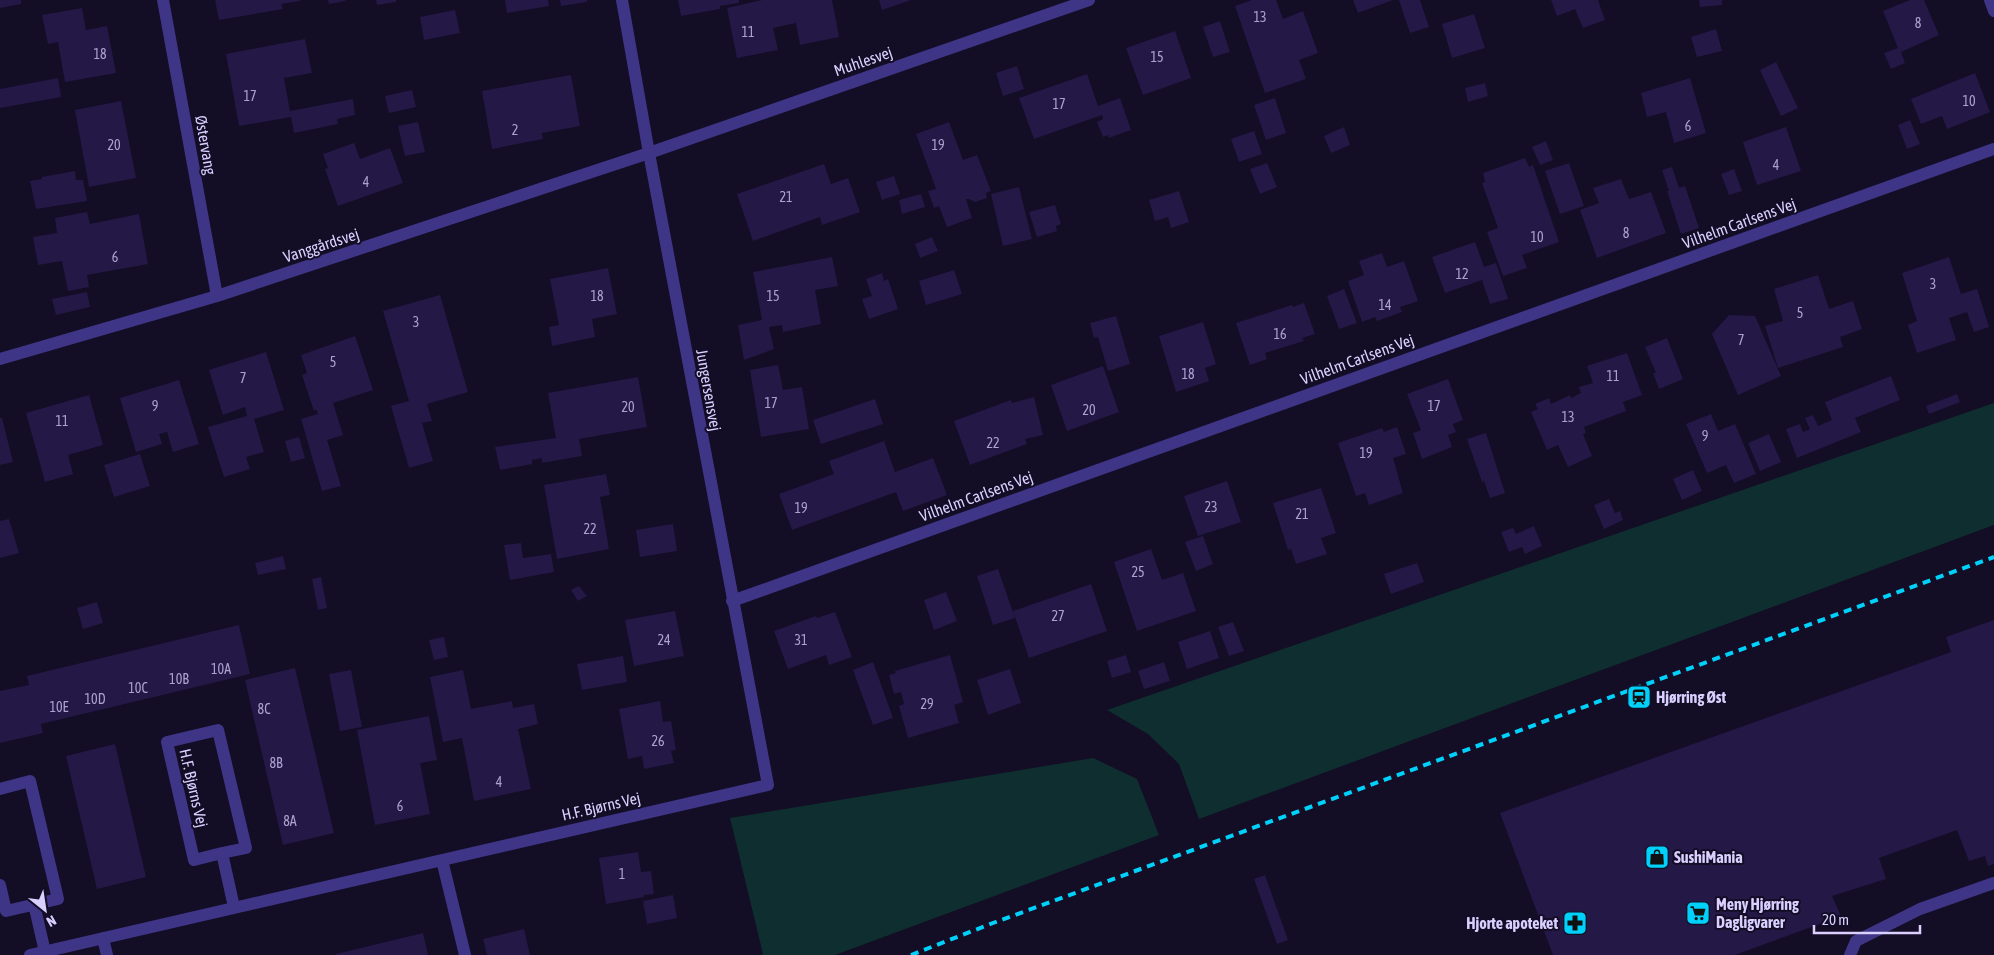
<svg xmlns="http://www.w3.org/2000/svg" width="1994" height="955" font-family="'Asap Condensed',sans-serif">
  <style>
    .green { fill: #0f2e2f }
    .building { fill: #241847 }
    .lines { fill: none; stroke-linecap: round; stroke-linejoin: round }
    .minor { stroke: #3e3587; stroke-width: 12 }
    .rail { stroke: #00d1fb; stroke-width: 4; stroke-dasharray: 8 6; stroke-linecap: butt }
    .labels { text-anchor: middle; stroke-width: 4; stroke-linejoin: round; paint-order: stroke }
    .number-label { font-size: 14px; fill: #aca2d1 }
    .street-label { font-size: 16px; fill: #d9d0ff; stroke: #130d25 }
    .poi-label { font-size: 16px; font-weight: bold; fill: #d9d0ff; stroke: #130d25; text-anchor: start }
  </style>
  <rect width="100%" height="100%" fill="#130d25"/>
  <path class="green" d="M1994,403V525L1199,819L1179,764L1148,734L1107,710Z
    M1093,758L1137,779L1159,835L835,955H761L763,954L730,818Z"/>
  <path class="building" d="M0,0H21V4L0,8Z
    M215,0H300V1L281,4L283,9L219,20Z
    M328,0H345V1L329,4Z
    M376,0H396V2L377,5Z
    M505,0H548L549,6L507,13Z
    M560,0H587V2L561,6Z
    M678,0H739V3L720,6V9L681,16Z
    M762,0H832L839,37L800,45L796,23L773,28L778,50L737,58L727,8Z
    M879,0H911L882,10Z
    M1252,0H1276L1283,19L1303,11L1318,53L1299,60L1306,79L1265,93L1235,6Z
    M1353,0H1393L1358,13Z
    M1399,0H1420L1429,27L1410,33Z
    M1551,0H1598L1605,20L1583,28L1575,9L1557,16Z
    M1699,0H1722V5L1700,7Z
    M1910,0H1924L1939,35L1901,52L1905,63L1891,69L1884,53L1898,48L1883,11Z
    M82,8L86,30L107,26L116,73L65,82L58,42L48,44L42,15Z
    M455,10L460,33L424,40L420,17Z
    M1474,14L1485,48L1452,58L1442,24Z
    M1220,21L1230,52L1213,57L1203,27Z
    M1716,29L1722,51L1697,57L1691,37Z
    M1175,31L1191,78L1143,95L1126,48Z
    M305,39L312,73L284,78L290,111L353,99L355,115L337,119L338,124L294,133L291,117L239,126L226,54Z
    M1776,62L1798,108L1781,116L1760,70Z
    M1017,66L1024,89L1003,96L996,73Z
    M1975,73L1990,112L1947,129L1942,116L1921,124L1911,99Z
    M1087,74L1098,106L1120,98L1131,130L1109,138L1108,135L1103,137L1097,122L1103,119L1102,115L1034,139L1019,98Z
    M571,75L580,126L542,133L543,139L492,149L482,91Z
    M58,78L61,97L0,108V89Z
    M1690,78L1706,133L1674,143L1666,112L1647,117L1641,93Z
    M1485,83L1488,96L1468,102L1465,88Z
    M412,90L416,107L389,113L385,96Z
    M1275,98L1286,133L1266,140L1254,105Z
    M121,101L136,178L89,187L75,110Z
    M1910,120L1920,144L1907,149L1898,125Z
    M418,122L425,152L405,156L398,126Z
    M949,122L963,160L977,155L991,191L986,193L987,198L975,202L969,199H966L972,218L947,227L939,206L934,208L928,191L936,189L916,134Z
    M1344,127L1350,145L1331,153L1324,136Z
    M1786,127L1801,171L1757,185L1743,142Z
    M1254,131L1262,154L1239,162L1231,139Z
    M1546,141L1553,160L1540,165L1532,147Z
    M354,143L360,159L390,148L403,183L338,206L325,169L328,168L323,154Z
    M1525,158L1529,167L1533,165L1559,242L1522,255L1527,268L1503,276L1487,232L1498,228L1482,183L1485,182L1483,173Z
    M1267,163L1277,187L1260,194L1250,169Z
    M1569,163L1584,206L1560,214L1545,171Z
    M824,164L831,184L848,178L860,212L822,225L820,217L753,241L737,194Z
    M1672,167L1679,188L1685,186L1699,228L1681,234L1667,191H1669L1662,170Z
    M1734,169L1742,191L1729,195L1721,174Z
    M75,171L76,180H83L87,201L36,209L30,181L42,179V177Z
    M894,176L900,194L882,200L876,182Z
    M1621,179L1629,199L1651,192L1666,233L1597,258L1580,210L1599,203L1593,188Z
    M1019,187L1032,239L1003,246L991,194Z
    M1179,191L1189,222L1171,228L1168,217L1155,221L1149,200Z
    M921,194L925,207L902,214L899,200Z
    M1055,205L1061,224L1056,226L1057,231L1037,237L1029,212Z
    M87,212L90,224L139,214L148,264L87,275L89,287L68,291L62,261L38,265L33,237L57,233L55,218Z
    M932,237L938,251L920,258L915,244Z
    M1475,242L1484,267L1496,263L1508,299L1490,304L1482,280L1445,293L1432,257Z
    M1382,253L1387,267L1404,261L1418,301L1400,307L1402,312L1377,321L1375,317L1362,322L1348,281L1364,275L1359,261Z
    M832,257L838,286L815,290L821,324L783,332L782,325L769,327L774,349L744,360L738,325L762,320L753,272Z
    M1949,257L1961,294L1977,289L1989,327L1974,332L1967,312L1949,318L1956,340L1917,353L1908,325L1917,321L1902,273Z
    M608,268L617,314L592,319L595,337L552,346L549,327L559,325L550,279Z
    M954,270L962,294L926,305L919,281Z
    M882,273L884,281L888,279L898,309L869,319L862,299L872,296L866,279Z
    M1818,275L1829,309L1853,301L1862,329L1840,337L1843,347L1778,368L1765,326L1783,321L1774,289Z
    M1344,289L1357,323L1339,329L1327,296Z
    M87,292L90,307L56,315L52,299Z
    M440,295L468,392L427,404L432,421L422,423L433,461L409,468L391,406L409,401L383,311Z
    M1304,303L1315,334L1302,338L1304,341L1265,353L1267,359L1250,365L1236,323L1292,305L1293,307Z
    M1729,315L1755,316L1781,376L1738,395L1712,334Z
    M1116,316L1130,364L1108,371L1098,337L1094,338L1090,323Z
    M1203,322L1216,364L1205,368L1209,381L1176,392L1159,336Z
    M355,336L373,390L333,403L343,435L327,440L341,486L322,491L301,419L318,414L316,409L314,411L302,375L307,373L301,355Z
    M1667,338L1683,379L1659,389L1653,373H1656L1645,347Z
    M266,352L284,410L254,419L264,452L246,457L250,469L224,477L208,427L247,416L245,407L223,415L209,370Z
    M1627,353L1642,395L1623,402L1626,411L1584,427L1586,433L1583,434L1592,456L1568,467L1558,445L1547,450L1531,412L1538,409L1535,404L1549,398L1551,404L1570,395L1571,398L1581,393L1579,387L1593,383L1587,366Z
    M778,365L783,390L802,387L809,429L761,437L750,370Z
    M1103,366L1119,412L1067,431L1051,385Z
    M1891,376L1900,400L1855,418L1861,432L1797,458L1786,429L1800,424L1803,432L1810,429L1805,418L1813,415L1818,426L1832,420L1825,402Z
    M638,377L647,427L579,439L582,456L542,463V458L532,460V464L500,470L495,447L556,438L548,393Z
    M1448,379L1463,420L1453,424L1456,432L1448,435L1452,447L1422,459L1413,433L1421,430L1407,394Z
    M179,380L199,444L173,452L167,432L159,434L162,444L136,452L120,398Z
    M1957,394L1960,402L1929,414L1926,406Z
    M89,395L103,445L68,455L73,474L45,482L26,413Z
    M1034,397L1043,435L1025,439L1027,444L970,465L954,421L1011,400L1012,403Z
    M875,399L883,424L821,444L813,420Z
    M1711,414L1718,431L1735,424L1756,474L1734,483L1726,465L1707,473L1686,424Z
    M0,418H2L13,462L0,465Z
    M1397,427L1406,454L1393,458L1403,493L1369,505L1365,493L1356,496L1338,443L1382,428L1384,432Z
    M1486,433L1505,493L1490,498L1484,481L1482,482L1467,439Z
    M1769,434L1781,462L1760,471L1748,443Z
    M299,437L305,458L291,462L285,441Z
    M884,441L895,472L933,458L947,495L903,511L896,492L792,530L779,494L834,474L829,461Z
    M140,454L150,486L114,497L104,465Z
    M1693,470L1702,491L1682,500L1673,479Z
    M606,474L610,495L600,497L609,549L557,559L544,485Z
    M1227,481L1241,522L1198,536L1184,496Z
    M1321,488L1336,533L1321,538L1327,554L1296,564L1291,549L1288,550L1273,503Z
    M1609,499L1615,513L1620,511L1623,520L1604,529L1594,505Z
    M9,519L19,553L0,558V521Z
    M673,524L677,551L640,557L636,530Z
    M1534,526L1542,546L1525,554L1522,547L1509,552L1501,532L1513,528L1516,534Z
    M1203,536L1213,564L1196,571L1185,542Z
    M521,543L523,558L551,554L554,572L510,580L504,545Z
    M1151,549L1162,580L1183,573L1196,611L1137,631L1114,562Z
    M283,556L286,569L258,575L255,563Z
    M1417,563L1424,582L1391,594L1384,574Z
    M998,569L1015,618L993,625L977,576Z
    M321,577L327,608L318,610L312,579Z
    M1091,584L1107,631L1029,658L1013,611Z
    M579,586L587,596L578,601L571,590Z
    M946,592L957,621L934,630L924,600Z
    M97,602L103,623L83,629L77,608Z
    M675,611L684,656L634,666L625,620Z
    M835,612L852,657L829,665L826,655L788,669L774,631L816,616L817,618Z
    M1994,620V864L1988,866L1985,856L1969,861L1957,830L1879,858L1886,879L1832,896L1841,916L1735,955H1553L1500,813L1951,652L1946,637Z
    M1233,622L1244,651L1229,656L1218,627Z
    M239,625L250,674L41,724L43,733L0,743V691L29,685L27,676Z
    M1210,631L1219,658L1187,669L1178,642Z
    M444,637L448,657L434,660L429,640Z
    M950,655L963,702L954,705L959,723L908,738L899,706L904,704L901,692L894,694L889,675L896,673L895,671Z
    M1126,655L1131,672L1112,678L1107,661Z
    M623,656L627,682L582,690L577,664Z
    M873,662L893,718L873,725L853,670Z
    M1164,662L1170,681L1144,689L1138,671Z
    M295,668L334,833L283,845L245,680Z
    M1010,669L1021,703L988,715L977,680Z
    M351,670L362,727L340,731L329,674Z
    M463,670L471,709L512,701L513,708L534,704L538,724L518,729L531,789L474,801L462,738L443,742L430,677Z
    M660,701L663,722L671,721L676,750L671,751L674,763L644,769L642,756L628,759L619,709Z
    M429,716L437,760L420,763L430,814L375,825L357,730Z
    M115,744L146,877L97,889L66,756Z
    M638,852L641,872L651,871L654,894L644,895V897L606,904L599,858Z
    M1265,875L1288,940L1277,944L1254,879Z
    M673,895L677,918L647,924L643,901Z
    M524,929L530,955H487L483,939Z
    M423,933L428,955H336V954Z"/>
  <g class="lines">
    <path class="minor" d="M163,0L217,296
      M1990,0L1994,11
      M0,359L217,296L649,153L1089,0
      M732,601L1994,149
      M0,789L30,781L58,899L6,911L0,885
      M222,853L194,860L167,742L218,730L246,848L222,853L234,907
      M442,860L465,955
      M34,904L45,952
      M103,938L107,955
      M30,955L768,785L649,153L622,0
      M1850,955L1856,941L1920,909L1994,883"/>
    <path class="rail" d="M911,955L993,923L1994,557"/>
  </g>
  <defs>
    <g id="station-square" transform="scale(1.25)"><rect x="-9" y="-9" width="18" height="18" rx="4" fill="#00d1fb" stroke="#130d25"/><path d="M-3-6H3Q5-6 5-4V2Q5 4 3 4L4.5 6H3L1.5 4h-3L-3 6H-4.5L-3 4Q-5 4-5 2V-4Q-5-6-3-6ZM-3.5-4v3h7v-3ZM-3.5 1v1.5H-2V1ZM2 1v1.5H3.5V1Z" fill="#111"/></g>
    <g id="shop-square" transform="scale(1.25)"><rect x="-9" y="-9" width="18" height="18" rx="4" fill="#00d1fb" stroke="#130d25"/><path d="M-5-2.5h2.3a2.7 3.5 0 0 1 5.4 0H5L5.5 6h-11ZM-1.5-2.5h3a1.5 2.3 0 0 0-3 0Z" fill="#111"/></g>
    <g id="supermarket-square" transform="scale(1.25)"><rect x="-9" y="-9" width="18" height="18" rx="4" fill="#00d1fb" stroke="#130d25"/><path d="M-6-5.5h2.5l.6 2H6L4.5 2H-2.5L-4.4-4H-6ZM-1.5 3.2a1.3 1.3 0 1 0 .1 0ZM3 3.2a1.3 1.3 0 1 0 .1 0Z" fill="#111"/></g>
    <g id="pharmacy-square" transform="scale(1.25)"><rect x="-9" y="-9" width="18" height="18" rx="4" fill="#00d1fb" stroke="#130d25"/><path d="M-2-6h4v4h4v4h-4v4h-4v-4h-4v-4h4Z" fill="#111"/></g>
  </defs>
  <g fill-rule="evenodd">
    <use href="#station-square" x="1639" y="697"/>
    <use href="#shop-square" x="1657" y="857"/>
    <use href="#supermarket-square" x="1698" y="913"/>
    <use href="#pharmacy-square" x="1575" y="923"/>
  </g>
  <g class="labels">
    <g class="number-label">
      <text x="1260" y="22">13</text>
      <text x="1918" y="28">8</text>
      <text x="748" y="37">11</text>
      <text x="100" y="59">18</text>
      <text x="1157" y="62">15</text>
      <text x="250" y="101">17</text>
      <text x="1969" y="106">10</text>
      <text x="1059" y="109">17</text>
      <text x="1688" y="131">6</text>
      <text x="515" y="135">2</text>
      <text x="114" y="150">20</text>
      <text x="938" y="150">19</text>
      <text x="1776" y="170">4</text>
      <text x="366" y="187">4</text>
      <text x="786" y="202">21</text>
      <text x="1626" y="238">8</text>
      <text x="1537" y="242">10</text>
      <text x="115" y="262">6</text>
      <text x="1462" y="279">12</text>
      <text x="1933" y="289">3</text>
      <text x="597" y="301">18</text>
      <text x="773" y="301">15</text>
      <text x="1385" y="310">14</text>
      <text x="1800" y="318">5</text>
      <text x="416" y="327">3</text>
      <text x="1280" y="339">16</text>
      <text x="1741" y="345">7</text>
      <text x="333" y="367">5</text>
      <text x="1188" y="379">18</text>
      <text x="1613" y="381">11</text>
      <text x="243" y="383">7</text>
      <text x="771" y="408">17</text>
      <text x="155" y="411">9</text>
      <text x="1434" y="411">17</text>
      <text x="628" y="412">20</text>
      <text x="1089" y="415">20</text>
      <text x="1568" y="422">13</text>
      <text x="62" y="426">11</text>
      <text x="1705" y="441">9</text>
      <text x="993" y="448">22</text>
      <text x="1366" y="458">19</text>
      <text x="1211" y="512">23</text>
      <text x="801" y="513">19</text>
      <text x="1302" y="519">21</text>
      <text x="590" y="534">22</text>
      <text x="1138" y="577">25</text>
      <text x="1058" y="621">27</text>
      <text x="664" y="645">24</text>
      <text x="801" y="645">31</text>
      <text x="221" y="674">10A</text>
      <text x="179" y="684">10B</text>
      <text x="138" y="693">10C</text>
      <text x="95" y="704">10D</text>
      <text x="927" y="709">29</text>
      <text x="59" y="712">10E</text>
      <text x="264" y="714">8C</text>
      <text x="658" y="746">26</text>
      <text x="276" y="768">8B</text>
      <text x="499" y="787">4</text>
      <text x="400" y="811">6</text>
      <text x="290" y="826">8A</text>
      <text x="622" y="879">1</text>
    </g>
    <g class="street-label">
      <text transform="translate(863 61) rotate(-19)" y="6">Muhlesvej</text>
      <text transform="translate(206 145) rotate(80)" y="6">Østervang</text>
      <text transform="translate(1739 223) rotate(-20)" y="6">Vilhelm Carlsens Vej</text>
      <text transform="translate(321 245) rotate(-18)" y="6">Vanggårdsvej</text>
      <text transform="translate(1357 359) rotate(-20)" y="6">Vilhelm Carlsens Vej</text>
      <text transform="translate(709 390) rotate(80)" y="6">Jungersensvej</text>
      <text transform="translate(976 496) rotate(-20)" y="6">Vilhelm Carlsens Vej</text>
      <text transform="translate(194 788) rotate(77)" y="6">H.F. Bjørns Vej</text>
      <text transform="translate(601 806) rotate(-13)" y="6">H.F. Bjørns Vej</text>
    </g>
    <g class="poi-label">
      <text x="1656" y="703">Hjørring Øst</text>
      <text x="1674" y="863">SushiMania</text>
      <text x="1716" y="910">Meny Hjørring<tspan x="1716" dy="18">Dagligvarer</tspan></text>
      <text x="1558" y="929" text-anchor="end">Hjorte apoteket</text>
    </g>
  </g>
  <g transform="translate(45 910) rotate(150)" stroke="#130d25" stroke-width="4" paint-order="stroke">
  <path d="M0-4L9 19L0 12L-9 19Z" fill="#d9d0ff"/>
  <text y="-8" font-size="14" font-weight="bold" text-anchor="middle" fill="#d9d0ff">N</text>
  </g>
  <path d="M1814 925v8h106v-8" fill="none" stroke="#d9d0ff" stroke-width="2.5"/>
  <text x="1822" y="925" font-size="15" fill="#d9d0ff" stroke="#130d25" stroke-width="4" paint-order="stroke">20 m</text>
</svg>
